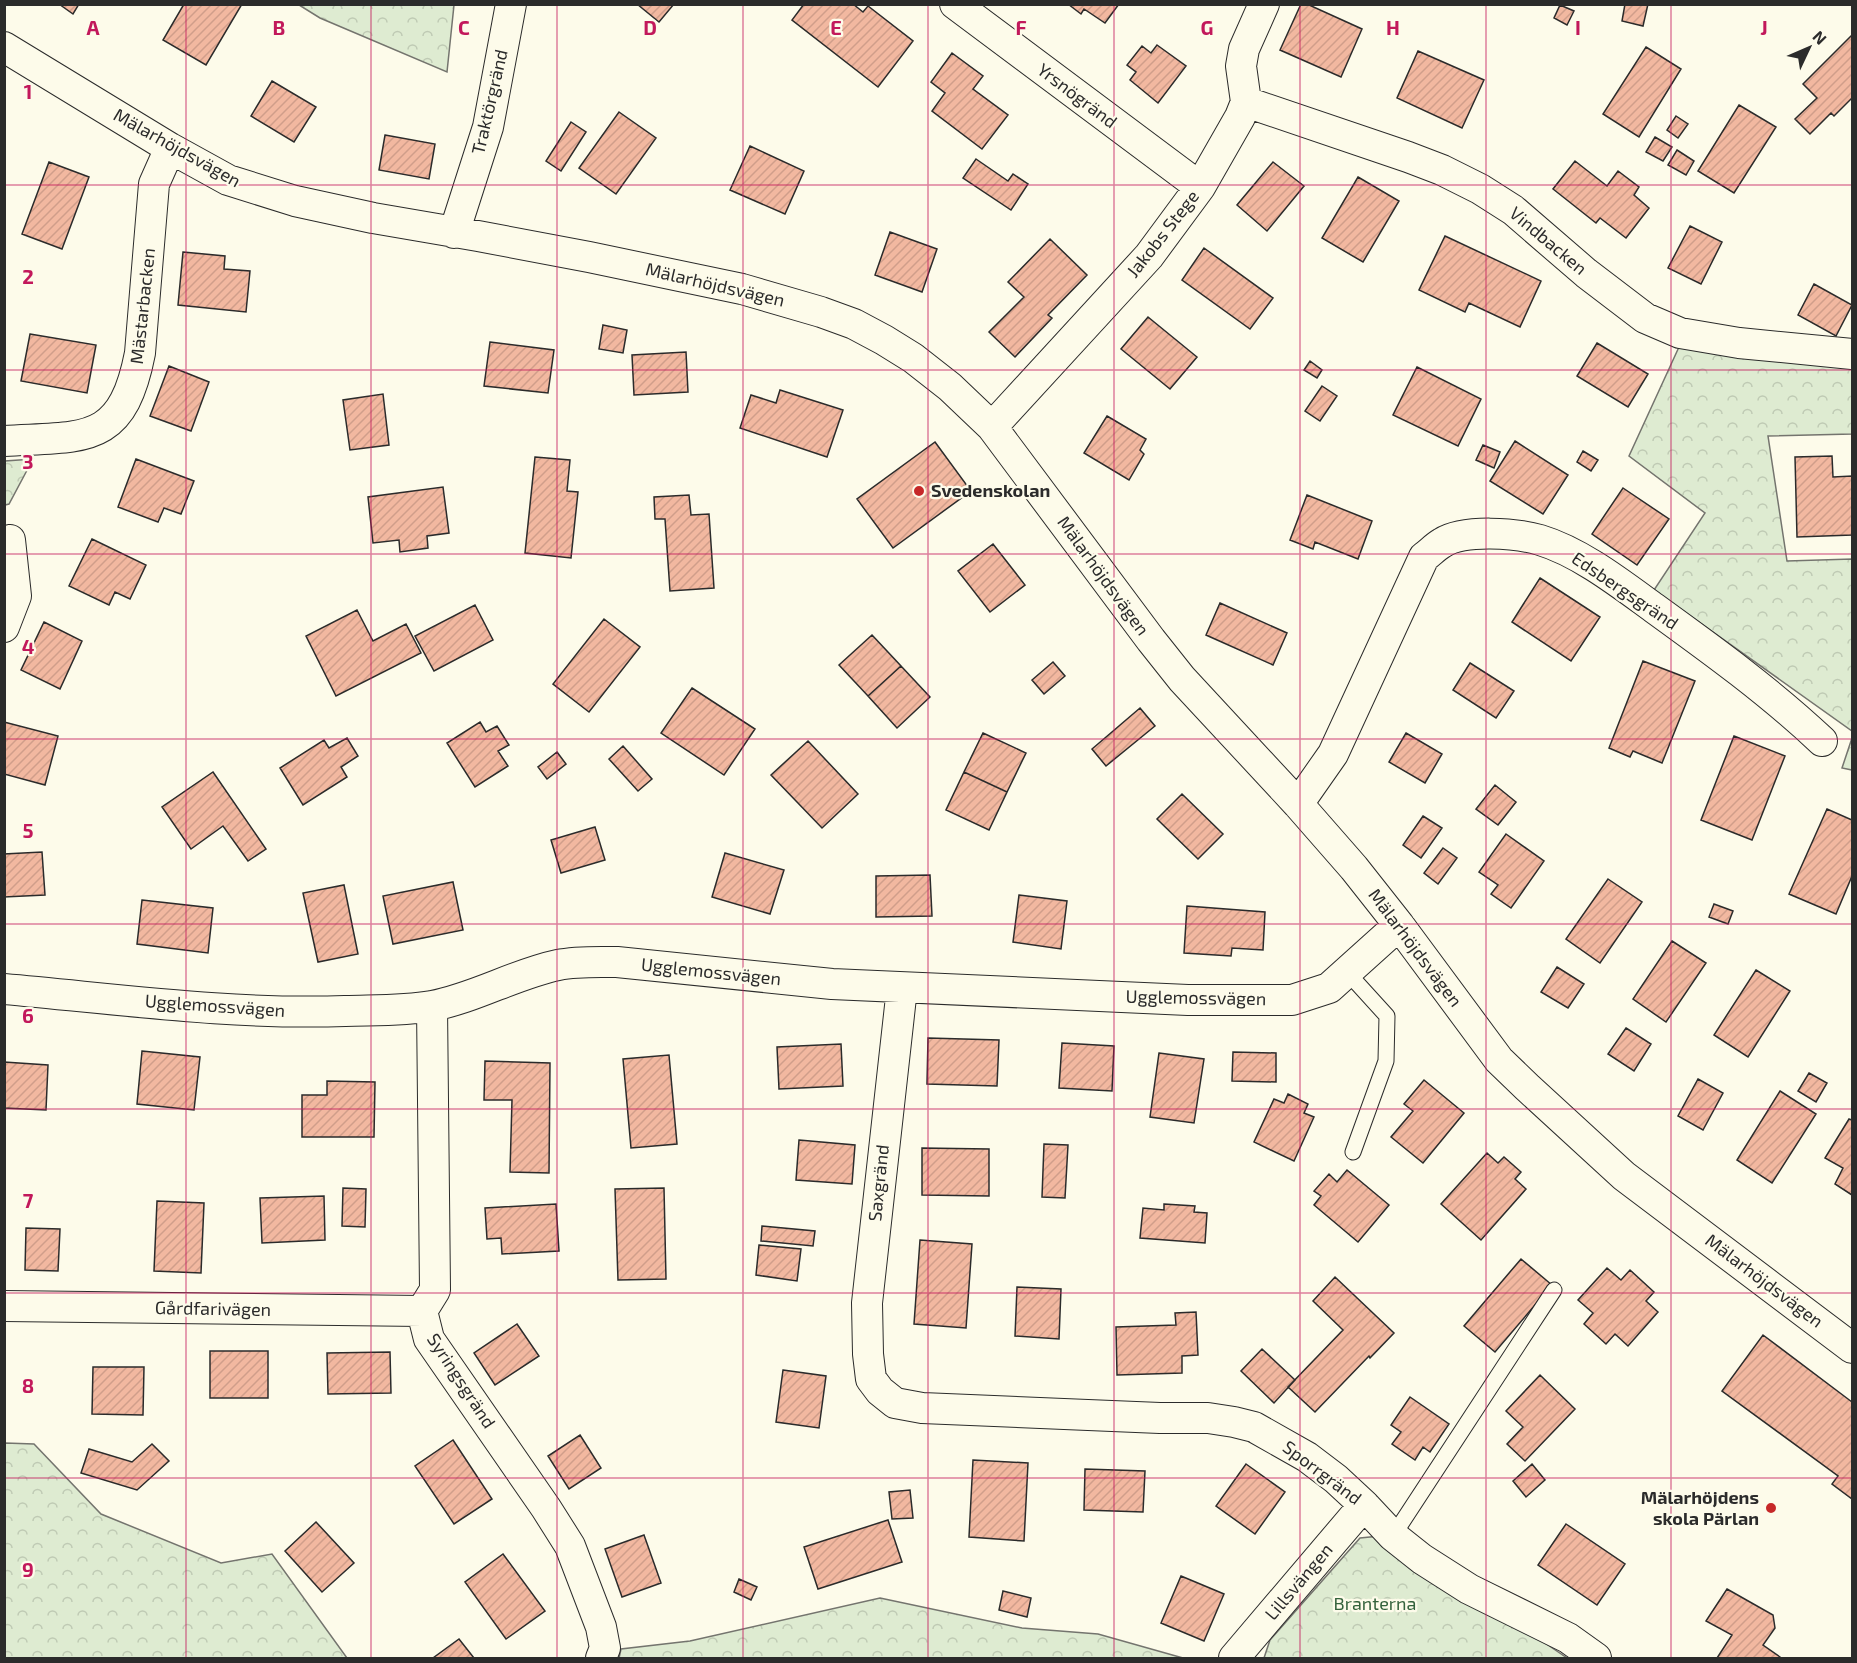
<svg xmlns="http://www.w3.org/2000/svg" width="1857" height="1663" font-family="'Exo 2',sans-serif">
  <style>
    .forest { fill: url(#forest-crowns); stroke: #74746e; stroke-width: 1.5 }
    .building { fill: url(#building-hatch); stroke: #2b2b2b; stroke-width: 1.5 }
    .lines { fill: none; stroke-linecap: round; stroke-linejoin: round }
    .service-casing { stroke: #2b2b2b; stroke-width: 17 }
    .minor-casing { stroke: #2b2b2b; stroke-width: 32 }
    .service { stroke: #fdfbea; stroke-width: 15 }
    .minor { stroke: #fdfbea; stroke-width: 30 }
    .grid { fill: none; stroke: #c2185b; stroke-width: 1.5; stroke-opacity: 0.55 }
    .poi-dot { fill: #c62828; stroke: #fdfbea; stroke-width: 2 }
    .labels { text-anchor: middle; stroke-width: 4.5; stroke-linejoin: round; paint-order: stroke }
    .street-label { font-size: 18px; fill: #2b2b2b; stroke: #fdfbea }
    .poi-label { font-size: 18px; font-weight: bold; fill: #2b2b2b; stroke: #fdfbea; text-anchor: start }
    .park-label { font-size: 18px; fill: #34623c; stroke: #fdfbea }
    .grid-label { font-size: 20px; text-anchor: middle; font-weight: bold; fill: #c2185b; stroke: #fdfbea; stroke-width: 4.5; stroke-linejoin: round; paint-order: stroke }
  </style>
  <defs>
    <pattern id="forest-crowns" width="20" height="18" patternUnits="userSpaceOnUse" patternTransform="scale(1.5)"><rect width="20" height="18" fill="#deebd1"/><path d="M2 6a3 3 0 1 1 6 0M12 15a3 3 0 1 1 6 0" fill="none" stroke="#bfcab4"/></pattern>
    <pattern id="building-hatch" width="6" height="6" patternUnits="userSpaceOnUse" patternTransform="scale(1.5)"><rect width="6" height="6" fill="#f2b8a0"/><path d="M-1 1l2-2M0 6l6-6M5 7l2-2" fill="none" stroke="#d09e8a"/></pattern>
  </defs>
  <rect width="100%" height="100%" fill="#fdfbea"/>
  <path class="forest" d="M299,5H454L447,72L320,18Z
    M1679,347L1852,367V434L1768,436L1787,561L1852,559V731L1654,590L1705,513L1629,456Z
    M33,459L9,504L5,505V461Z
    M1852,738V770L1842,768Z
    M5,1443L34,1444L101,1514L221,1563L272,1554L347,1658H5Z
    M1380,1536L1542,1641L1567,1658H1264L1270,1640L1360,1538Z
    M880,1598L1022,1628L1098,1634L1183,1658H619L621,1649L690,1641Z"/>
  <path class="building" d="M59,4H79L73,14Z
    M184,4H242L206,65L163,40Z
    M637,4H674L659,22Z
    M804,4H853L863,12L868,6L913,41L878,87L792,20Z
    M1068,4H1119L1105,23L1084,9L1081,14Z
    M1301,4H1307L1362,29L1341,77L1280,50Z
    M1625,4H1648L1643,26L1622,21Z
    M1560,5L1574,11L1567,25L1554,18Z
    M1852,35V98L1834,116L1831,113L1810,134L1795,119L1817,98L1803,84Z
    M1157,45L1186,66L1158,103L1130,80L1136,72L1127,65L1142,46L1151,53Z
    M1646,47L1681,69L1639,137L1603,114Z
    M1418,51L1484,80L1462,128L1397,98Z
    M952,53L983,76L973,89L1008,115L982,149L932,111L945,93L931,82Z
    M272,81L316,107L294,142L251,116Z
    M1739,105L1776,127L1734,193L1698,171Z
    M619,112L656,138L616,194L579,168Z
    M1676,116L1688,124L1678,138L1667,130Z
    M571,122L586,132L561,171L546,161Z
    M385,135L435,144L429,179L379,170Z
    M1655,137L1672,147L1663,161L1646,152Z
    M750,146L804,171L785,214L730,190Z
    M1677,150L1694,161L1686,175L1668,165Z
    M976,159L1008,181L1013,174L1028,184L1011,210L963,178Z
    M1575,161L1607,186L1618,171L1639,187L1634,195L1649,208L1626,238L1600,218L1596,223L1553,189Z
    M49,162L89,177L62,249L22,234Z
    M1273,162L1304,186L1267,231L1237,205Z
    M1358,177L1399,201L1363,262L1322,238Z
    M1690,226L1722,242L1701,284L1668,268Z
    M890,232L937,249L922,292L875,275Z
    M1445,236L1541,281L1520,327L1469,303L1465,312L1419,290Z
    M1050,239L1087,275L1048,315L1052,318L1015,357L989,332L1024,297L1008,282Z
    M1204,248L1273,298L1250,329L1182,280Z
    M183,252L225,256L224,269L250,271L246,312L178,305Z
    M1814,284L1852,305L1836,336L1798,315Z
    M1148,317L1197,357L1170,389L1121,349Z
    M603,325L627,330L623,353L599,349Z
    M30,334L96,345L87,393L21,381Z
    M490,342L554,350L548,393L484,386Z
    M1597,343L1648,374L1628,407L1577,376Z
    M686,352L688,392L634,395L632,355Z
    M1310,361L1322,370L1317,378L1304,370Z
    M169,366L209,382L191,431L150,416Z
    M1417,367L1481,399L1458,446L1393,415Z
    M1322,386L1337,396L1320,421L1305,411Z
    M780,390L843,410L827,457L740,428L751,395L776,403Z
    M383,394L389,445L350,450L343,400Z
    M1107,416L1146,439L1140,450L1144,454L1129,480L1084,453Z
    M1515,441L1568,475L1543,514L1490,481Z
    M935,442L971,491L893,548L857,499Z
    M1483,445L1500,452L1494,468L1476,460Z
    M1583,451L1598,460L1591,471L1577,462Z
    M1832,456L1833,477L1852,476V535L1797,537L1795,457Z
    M535,457L570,460L567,491L578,492L571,558L525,553Z
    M136,459L194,481L181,514L164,508L158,522L118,507Z
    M443,487L449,533L427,536L428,548L400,552L399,540L373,543L368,497Z
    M1623,488L1669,519L1637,565L1592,534Z
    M689,495L691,515L709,514L714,588L670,591L665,519H655L654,497Z
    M1307,495L1372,521L1358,559L1315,542L1313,549L1290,540Z
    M92,539L146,565L130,599L115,592L109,605L69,586Z
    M993,544L1025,585L990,612L958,571Z
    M1540,578L1600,617L1571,661L1512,622Z
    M1220,603L1287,633L1273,665L1206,635Z
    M475,605L493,640L434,671L415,636Z
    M357,610L373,641L406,624L421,653L336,696L306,636Z
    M604,619L640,647L589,712L553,684Z
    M44,622L82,641L60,689L21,670Z
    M872,635L901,666L868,696L839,665Z
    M1643,661L1695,681L1662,763L1633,751L1630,757L1609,748Z
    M1053,662L1065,676L1044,694L1032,680Z
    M1470,663L1514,691L1496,718L1453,690Z
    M901,666L930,697L897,728L868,696Z
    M692,688L755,729L724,775L661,733Z
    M1140,708L1155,726L1106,766L1092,749Z
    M4,722L58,736L45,785L4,774Z
    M480,722L486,732L497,726L509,745L498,751L508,766L475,787L447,743Z
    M983,733L1026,753L1007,792L964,772Z
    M1406,733L1442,754L1425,783L1389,762Z
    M1734,736L1785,756L1752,840L1701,820Z
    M347,738L358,756L341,767L347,777L303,805L280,768L324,740L329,748Z
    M808,741L858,794L822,828L771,775Z
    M623,746L652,779L638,791L609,759Z
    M557,752L566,764L547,779L538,767Z
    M213,772L266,849L248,861L223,826L191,849L162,807Z
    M964,772L1007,792L989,830L946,810Z
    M1495,785L1516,802L1498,825L1476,809Z
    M1182,794L1223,834L1198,859L1157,819Z
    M1827,809L1852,820V876L1836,914L1789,894Z
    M1423,816L1442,828L1421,858L1403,845Z
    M595,827L605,860L561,873L551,840Z
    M1506,834L1544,861L1511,908L1491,894L1498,885L1479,872Z
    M1443,848L1457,858L1438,884L1424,873Z
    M42,852L45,895L4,897V854Z
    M725,853L784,870L770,914L712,897Z
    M930,875L932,916L876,917V876Z
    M1608,879L1642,902L1600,963L1566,939Z
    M453,882L463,930L393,944L383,896Z
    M344,885L358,954L318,962L303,893Z
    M1019,895L1067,901L1061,949L1013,942Z
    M142,900L213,908L208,953L137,944Z
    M1714,904L1733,911L1728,924L1709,917Z
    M1187,906L1265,912L1263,950L1232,948L1231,956L1184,953Z
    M1672,941L1706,963L1666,1022L1633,999Z
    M1557,967L1584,984L1568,1008L1541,992Z
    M1756,970L1790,991L1748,1057L1714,1035Z
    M1626,1028L1651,1044L1634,1071L1608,1054Z
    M928,1038L999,1040L997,1086L927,1084Z
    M1062,1043L1114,1046L1112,1091L1059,1088Z
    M841,1044L843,1086L779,1089L777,1047Z
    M142,1051L200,1057L194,1110L137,1104Z
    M1233,1052L1276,1053V1082L1232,1081Z
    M1159,1053L1204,1059L1194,1123L1150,1117Z
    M669,1055L677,1144L631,1148L623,1059Z
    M485,1061L550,1063L549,1173L510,1172L512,1100H484Z
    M4,1062L48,1065L46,1110L4,1108Z
    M1809,1073L1827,1083L1816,1102L1798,1091Z
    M1698,1079L1723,1093L1703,1130L1678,1116Z
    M1424,1080L1464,1113L1423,1163L1391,1137L1413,1111L1404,1104Z
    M327,1081L375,1082L374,1137H302V1095H327Z
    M1780,1091L1816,1114L1772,1183L1737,1160Z
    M1288,1094L1308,1104L1304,1113L1314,1117L1294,1161L1254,1142L1274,1099L1284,1103Z
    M1849,1119L1852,1120V1195L1835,1184L1843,1168L1825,1158Z
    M799,1140L855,1145L852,1184L796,1180Z
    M1044,1144L1068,1145L1065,1198L1042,1197Z
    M922,1148L989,1149V1196L922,1195Z
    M1487,1153L1498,1163L1504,1157L1521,1172L1515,1179L1526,1189L1481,1240L1441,1204Z
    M1347,1170L1389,1205L1358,1242L1314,1205L1321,1196L1314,1191L1329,1174L1337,1182Z
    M343,1188L366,1189L365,1227L342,1226Z
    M664,1188L666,1279L618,1280L615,1189Z
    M324,1196L325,1240L262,1243L260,1198Z
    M157,1201L204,1203L201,1273L154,1271Z
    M556,1204L559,1251L502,1254L501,1238L487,1239L485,1208Z
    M1164,1204L1195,1206L1194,1212L1207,1213L1205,1243L1140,1238L1143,1208L1164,1210Z
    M762,1226L815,1231L813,1246L761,1241Z
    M26,1228L60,1229L58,1271L25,1270Z
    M920,1240L972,1244L966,1328L914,1324Z
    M759,1245L801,1249L797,1281L756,1275Z
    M1521,1259L1552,1285L1495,1352L1464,1326Z
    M1607,1268L1621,1280L1630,1270L1654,1292L1646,1301L1658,1312L1628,1346L1615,1334L1606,1344L1584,1324L1593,1313L1578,1300Z
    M1335,1277L1394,1333L1370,1358L1369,1356L1315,1412L1288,1387L1343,1330L1313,1301Z
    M1017,1287L1061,1289L1059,1339L1015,1336Z
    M1196,1312L1198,1355L1182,1356V1373L1117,1375L1116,1327L1176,1325L1175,1313Z
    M517,1324L539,1356L495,1385L474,1353Z
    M1763,1335L1852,1402V1499L1832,1484L1838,1476L1722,1391Z
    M1262,1349L1295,1380L1274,1403L1241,1371Z
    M210,1351H268V1398H210Z
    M390,1352L391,1393L328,1394L327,1353Z
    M93,1367H144L143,1415L92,1414Z
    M783,1370L826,1376L819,1428L776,1422Z
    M1540,1375L1575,1409L1525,1461L1507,1444L1523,1427L1506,1411Z
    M1410,1397L1449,1424L1430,1452L1423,1447L1415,1460L1392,1444L1401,1432L1391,1425Z
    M580,1435L601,1468L569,1489L548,1456Z
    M453,1440L492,1499L454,1524L415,1466Z
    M152,1444L169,1461L137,1490L81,1473L89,1449L132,1462Z
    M973,1460L1028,1463L1024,1541L969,1537Z
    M1246,1464L1285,1492L1255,1534L1216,1506Z
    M1532,1464L1545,1480L1526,1497L1513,1481Z
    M1085,1469L1145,1471L1143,1512L1084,1510Z
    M910,1490L913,1518L892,1519L889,1492Z
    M888,1520L902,1562L818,1589L804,1547Z
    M316,1522L354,1563L322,1592L285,1551Z
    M1566,1524L1625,1564L1597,1605L1538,1565Z
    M644,1535L661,1583L622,1597L605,1549Z
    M503,1554L545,1611L506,1639L465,1582Z
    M1181,1576L1224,1594L1204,1641L1161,1623Z
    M739,1579L757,1587L751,1600L734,1592Z
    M1727,1589L1773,1615L1775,1628L1763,1645L1780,1657L1779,1658H1717L1732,1635L1706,1621Z
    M1003,1591L1031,1598L1027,1617L999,1610Z
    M459,1639L474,1658H433Z"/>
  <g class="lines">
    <g class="service-casing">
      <path id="service" d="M1347,972L1387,1016L1386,1061L1353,1152
        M1393,1536L1554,1290"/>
    </g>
    <g class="minor-casing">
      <path id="minor" d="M955,4L1200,187
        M4,47L170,148L228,180L295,201L373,218L478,236L589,257L742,289L821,312L854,324L884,340L913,358L950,387L992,427L1151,640L1182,679L1298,804L1354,868L1399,925L1499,1060L1527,1087L1624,1176L1852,1348
        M1246,102L1408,157L1442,170L1480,189L1513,210L1586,273L1645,318L1680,333L1739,343L1852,354
        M454,233L488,127L511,4
        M992,427L1149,256L1200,187L1240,117L1246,102L1241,66L1244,49L1264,4
        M4,441C85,436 122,446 140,353L154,184L170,148
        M4,627L16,596L10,540
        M1298,804L1333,754L1424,557C1430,553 1435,547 1442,543C1464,529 1516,533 1540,540C1580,552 1621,584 1654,608C1712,650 1770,692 1822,741
        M902,988L867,1303L868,1354L871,1379L880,1391L895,1403L922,1408L1160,1418H1208L1234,1422L1254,1427L1307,1457L1336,1479L1364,1505L1393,1536L1422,1559L1469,1589L1568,1638L1596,1658
        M4,989C118,999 232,1015 345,1011C374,1010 404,1011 432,1006C475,998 515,974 558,965C577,961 597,962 617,962L832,984L1188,1000H1292L1329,988L1399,925
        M432,1006L435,1290L422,1311L429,1339L546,1508L570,1546L601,1627L605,1648L601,1658
        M4,1306L422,1311
        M1234,1658L1364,1505"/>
    </g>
    <use href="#service" class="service"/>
    <use href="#minor" class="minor"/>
  </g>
  <path class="grid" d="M186,4V1658M371,4V1658M557,4V1658M743,4V1658M928,4V1658M1114,4V1658M1300,4V1658M1486,4V1658M1671,4V1658M4,185H1852M4,370H1852M4,554H1852M4,739H1852M4,924H1852M4,1109H1852M4,1293H1852M4,1478H1852"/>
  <g class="poi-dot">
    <circle cx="919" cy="491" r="6"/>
    <circle cx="1771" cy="1508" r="6"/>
  </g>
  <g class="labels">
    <g class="street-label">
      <text transform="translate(1077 96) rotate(37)" y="6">Yrsnögränd</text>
      <text transform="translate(490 102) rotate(-77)" y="6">Traktörgränd</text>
      <text transform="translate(177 148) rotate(29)" y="6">Mälarhöjdsvägen</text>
      <text transform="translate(1163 234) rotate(-52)" y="6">Jakobs Stege</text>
      <text transform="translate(1548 241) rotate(40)" y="6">Vindbacken</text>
      <text transform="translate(715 285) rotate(13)" y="6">Mälarhöjdsvägen</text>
      <text transform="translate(143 306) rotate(-84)" y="6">Mästarbacken</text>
      <text transform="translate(1103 576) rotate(54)" y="6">Mälarhöjdsvägen</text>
      <text transform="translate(1625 591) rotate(34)" y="6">Edsbergsgränd</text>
      <text transform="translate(1415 948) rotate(53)" y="6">Mälarhöjdsvägen</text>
      <text transform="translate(711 972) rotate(6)" y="6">Ugglemossvägen</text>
      <text transform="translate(1196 998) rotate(1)" y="6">Ugglemossvägen</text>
      <text transform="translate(215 1006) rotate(4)" y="6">Ugglemossvägen</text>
      <text transform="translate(879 1183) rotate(-84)" y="6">Saxgränd</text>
      <text transform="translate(1764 1281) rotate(37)" y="6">Mälarhöjdsvägen</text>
      <text transform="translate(213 1309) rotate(1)" y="6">Gårdfarivägen</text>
      <text transform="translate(461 1381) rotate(57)" y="6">Syringsgränd</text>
      <text transform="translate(1322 1473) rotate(37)" y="6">Sporrgränd</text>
      <text transform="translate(1299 1582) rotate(-50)" y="6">Lillsvängen</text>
    </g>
    <g class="poi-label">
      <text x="931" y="497">Svedenskolan</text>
      <text x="1759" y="1504" text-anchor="end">Mälarhöjdens<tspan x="1759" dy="21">skola Pärlan</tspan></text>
    </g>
    <g class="park-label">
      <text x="1375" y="1610">Branterna</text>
    </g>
  </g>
  <g class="grid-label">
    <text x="93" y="35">A</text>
    <text x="279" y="35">B</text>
    <text x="464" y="35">C</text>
    <text x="650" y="35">D</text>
    <text x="836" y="35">E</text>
    <text x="1021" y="35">F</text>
    <text x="1207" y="35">G</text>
    <text x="1393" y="35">H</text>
    <text x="1578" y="35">I</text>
    <text x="1764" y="35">J</text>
    <text x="28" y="99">1</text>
    <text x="28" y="284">2</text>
    <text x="28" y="469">3</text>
    <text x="28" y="654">4</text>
    <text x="28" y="838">5</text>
    <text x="28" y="1023">6</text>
    <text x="28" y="1208">7</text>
    <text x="28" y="1393">8</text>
    <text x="28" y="1577">9</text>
  </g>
  <rect width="1857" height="1663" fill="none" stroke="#2b2b2b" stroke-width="12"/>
  <g transform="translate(1809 48) rotate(46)" stroke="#fdfbea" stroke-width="4.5" paint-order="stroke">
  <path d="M0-4.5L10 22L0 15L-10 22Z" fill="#2b2b2b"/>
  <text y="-9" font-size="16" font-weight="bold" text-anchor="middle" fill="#2b2b2b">N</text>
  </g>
</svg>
